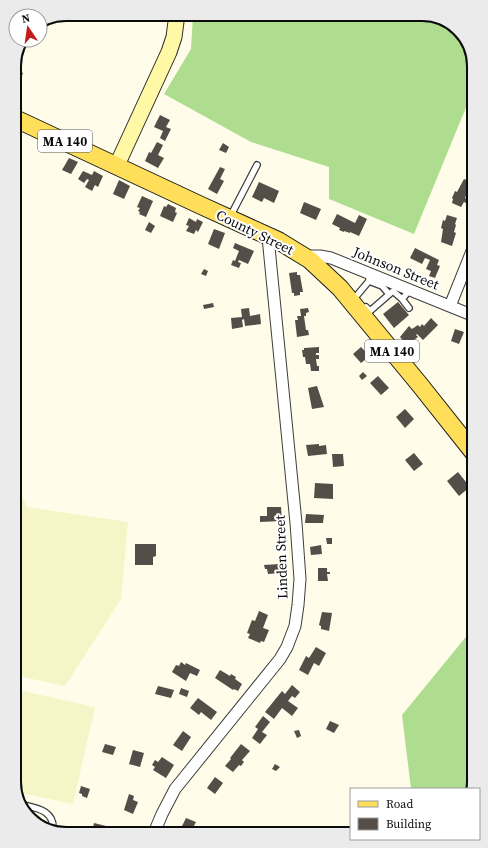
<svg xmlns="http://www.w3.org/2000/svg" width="488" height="848" font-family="'Source Serif 4',serif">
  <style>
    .farmland { fill: #f6f5c8 }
    .forest { fill: #afdd90 }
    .building { fill: #554d47 }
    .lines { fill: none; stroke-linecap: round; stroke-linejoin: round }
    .lane-casing { stroke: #3e3e3e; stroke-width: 8 }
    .street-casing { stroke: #3e3e3e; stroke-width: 13 }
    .secondary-casing { stroke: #2d2d2d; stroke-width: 17 }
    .primary-casing { stroke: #1c1c1c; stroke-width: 19 }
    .lane { stroke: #fff; stroke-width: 5.5 }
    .street { stroke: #fff; stroke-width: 11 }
    .secondary { stroke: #fff9a5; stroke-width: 15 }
    .primary { stroke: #ffde5a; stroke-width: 17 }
    .labels { text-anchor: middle; stroke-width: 4; stroke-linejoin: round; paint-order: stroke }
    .shield { fill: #fff; stroke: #545454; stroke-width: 1 }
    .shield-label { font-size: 13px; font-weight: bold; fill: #0b0b0b }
    .street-label { font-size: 14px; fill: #0b0b0b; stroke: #fff }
    .rim { fill: none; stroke: #0b0b0b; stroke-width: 2 }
  </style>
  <rect width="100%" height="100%" fill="#fffcea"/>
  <path class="farmland" d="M14,479L27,507L128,522L121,599L65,686L14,675Z
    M14,689L95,707L73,804L16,792L14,782Z"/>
  <path class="forest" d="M193,14H426L451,23L469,43L474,66V88L414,234L329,199V167L251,142L164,94L191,49Z
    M474,627V783L472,789H411L402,715Z"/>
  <path class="building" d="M16,70L23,73L20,81H21L15,95L14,94V74Z
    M160,115L170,120L166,127L171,129L165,141L160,138L163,131L154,127Z
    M157,142L163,145L158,155L164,158L158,168L145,161L149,152L151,153Z
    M223,143L229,147L226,153L219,150Z
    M69,158L78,162L71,174L62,170Z
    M220,167L225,169L220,179L224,181L217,194L208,189Z
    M83,171L92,175L94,171L103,176L98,187L95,185L92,191L85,187L89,180L87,179L84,183L78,179Z
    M464,179L473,183L471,189H472L471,191L474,192L472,196L467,194L465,198L468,199L466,203L464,202L461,207L452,203L453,199L452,198L455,191L457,192Z
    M119,180L130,186L124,199L113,194Z
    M259,182L279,191L274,203L264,198L262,202L252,197Z
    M142,196L153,201L146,217L139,214L140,212L138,211L140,208L137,207Z
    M304,202L321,209L316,220L300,213Z
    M168,204L176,208L175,212L177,213L173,222L160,216L164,206L166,207Z
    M337,214L355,223L359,215L367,219L359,236L350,232V233L344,231V232L339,230L340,228L332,224Z
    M447,215L457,218L455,224L456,225L454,232L456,233L452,246L441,242L443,229L441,228L443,220L445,221Z
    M189,218L196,222L197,219L203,222L198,232L196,230L194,234L186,231L189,226L186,225Z
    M149,222L155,226L151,233L145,230Z
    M214,229L225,233L219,249L208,244Z
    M235,243L254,251L248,264L239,260L238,262L241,263L239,268L231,265L233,260L235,261L239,251L233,248Z
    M415,248L439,260L437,265L440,266L435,278L429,276L431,271L426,269L430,260L425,258L422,264L410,258Z
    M204,269L208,271L206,276L201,274Z
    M297,272V275H300L303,292H300V295L294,296V293H292L289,273Z
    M398,302L409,315L394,328L383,314Z
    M213,303L214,307L204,309L203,305Z
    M249,308L250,316L260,314L261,324L245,326L244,319L242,320L243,327L232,329L231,318L242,317L241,309Z
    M308,308L309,312L306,313V316H304L306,330H308L309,335L297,337L295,320H298L297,316H301L300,309Z
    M431,318L438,325L423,340L417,334L416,335L418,337L407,345L400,337L409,326L412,329L418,325L420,327L422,324L424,326Z
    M455,329L464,332L459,344L451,341Z
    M470,335L474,337V348L466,345Z
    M319,347V353H316V355H319V359H316L317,366H319V371H311L310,364H306L305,357H303L302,350H304V348Z
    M361,347L370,356L361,363L353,354Z
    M363,372L367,376L362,380L359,376Z
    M378,376L389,388L381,395L370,383Z
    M317,386L324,407L312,409L308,388Z
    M405,409L414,419L405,428L396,417Z
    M319,444V446L326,445L327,454L308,456L306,445Z
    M414,453L423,464L414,471L405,460Z
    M332,454H343L344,466L333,467Z
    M458,472L470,487L459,496L447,481Z
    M315,483L333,484V499L314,498Z
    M267,507H281L282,521L260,522V516H267Z
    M306,514L324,515L323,523H305Z
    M326,538H332V544H327Z
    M135,544H156V556L153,557V565H135Z
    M321,545L322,554L311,555L310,547Z
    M280,564L281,573L268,574L267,569H265L264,565Z
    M318,568H327V572H330V574H327L328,581H318Z
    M259,611L268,615L263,628L269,630L264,642L261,641L260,643L248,638L250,634L247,633L252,620L255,621Z
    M322,612L332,613L329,631L321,629V626L319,625Z
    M316,647L326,653L319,666L314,663L308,675L299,670L306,656L309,658Z
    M181,662L185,665L186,663L200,670L197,676L190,673L186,681L172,672L176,665L179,666Z
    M220,670L230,676L231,674L236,677L235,679L242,684L238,691L234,689L233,690L215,678Z
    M292,685L300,692L295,698L292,696L288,701L298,708L292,716L282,708L274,719L265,712L282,691L285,694Z
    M158,686L174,690L171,698L155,694Z
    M181,688L189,691L187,697L179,694Z
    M198,698L217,712L211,720L201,712L199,715L190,708Z
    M263,716L270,722L262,732L267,735L260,744L252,738L258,729L255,727Z
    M330,721L339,725L334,733L326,729Z
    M299,730L301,736L297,738L294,731Z
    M183,731L191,737L182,751L173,745Z
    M105,744L116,747L113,755L102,752Z
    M241,744L250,751L242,760L244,762L241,766L239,765L233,772L225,766L231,759L230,758Z
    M133,750L144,753L140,767L129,764Z
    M162,757L174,765L166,778L153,770L155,767L152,765L155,760L158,762Z
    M275,764L280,767L276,771L272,769Z
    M215,777L223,783L215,794L207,788Z
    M81,786L90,789L87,798L82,796V794L79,793Z
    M129,794L134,796L133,800L138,802L133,814L124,810Z
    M186,818L196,822L191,832H184L180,830Z
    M94,823L110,827L108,833H99L92,832Z"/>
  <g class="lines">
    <g class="lane-casing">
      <path id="lane" d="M230,217L257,165
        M369,281L382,286L389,294
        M353,300L369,281V274
        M366,307L370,311L393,291L402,299
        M409,308L402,299L410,290
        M19,804C35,808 55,809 53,831"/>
    </g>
    <g class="street-casing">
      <path id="street" d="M304,256H320L331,258L474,316
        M450,306L474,246
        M154,833L162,814L175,789L280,659L287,647L295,626L298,605L300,579L296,523L268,237"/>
    </g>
    <g class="secondary-casing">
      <path id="secondary" d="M117,165L169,52L174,37L177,14"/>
    </g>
    <g class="primary-casing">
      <path id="primary" d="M14,118L200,205L279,241L310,260L340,288L420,385L474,453"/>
    </g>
    <use href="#lane" class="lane"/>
    <use href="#street" class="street"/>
    <use href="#secondary" class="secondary"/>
    <use href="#primary" class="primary"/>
  </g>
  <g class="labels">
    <g class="shield">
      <rect x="38" y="130" width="54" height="22" rx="3"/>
      <rect x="365" y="340" width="54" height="22" rx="3"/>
    </g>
    <g class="shield-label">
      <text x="65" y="146">MA 140</text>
      <text x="392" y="356">MA 140</text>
    </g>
    <g class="street-label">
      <text transform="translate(255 232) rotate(26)" y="5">County Street</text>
      <text transform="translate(396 268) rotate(22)" y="5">Johnson Street</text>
      <text transform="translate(281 557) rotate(-92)" y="5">Linden Street</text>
    </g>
  </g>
  <path d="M0 0H488V848H0ZM66 21H422A45 45 0 0 1 467 66V782A45 45 0 0 1 422 827H66A45 45 0 0 1 21 782V66A45 45 0 0 1 66 21Z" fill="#ebebeb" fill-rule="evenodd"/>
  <path class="rim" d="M66 21H422A45 45 0 0 1 467 66V782A45 45 0 0 1 422 827H66A45 45 0 0 1 21 782V66A45 45 0 0 1 66 21Z"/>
  <rect x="350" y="788" width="130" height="52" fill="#ffffff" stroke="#9d9d9d"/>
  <rect x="358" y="801" width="20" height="6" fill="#ffde5a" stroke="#9d9d9d"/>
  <text x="386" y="808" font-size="12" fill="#0b0b0b">Road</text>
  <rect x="358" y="818" width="20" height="12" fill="#554d47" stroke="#9d9d9d"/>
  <text x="386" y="828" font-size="12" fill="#0b0b0b">Building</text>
  <g transform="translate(28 28) rotate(347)"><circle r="19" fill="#ffffff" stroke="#9d9d9d"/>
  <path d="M0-3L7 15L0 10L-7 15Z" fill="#c31b1c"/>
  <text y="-6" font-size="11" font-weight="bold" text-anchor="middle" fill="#0b0b0b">N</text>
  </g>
</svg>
